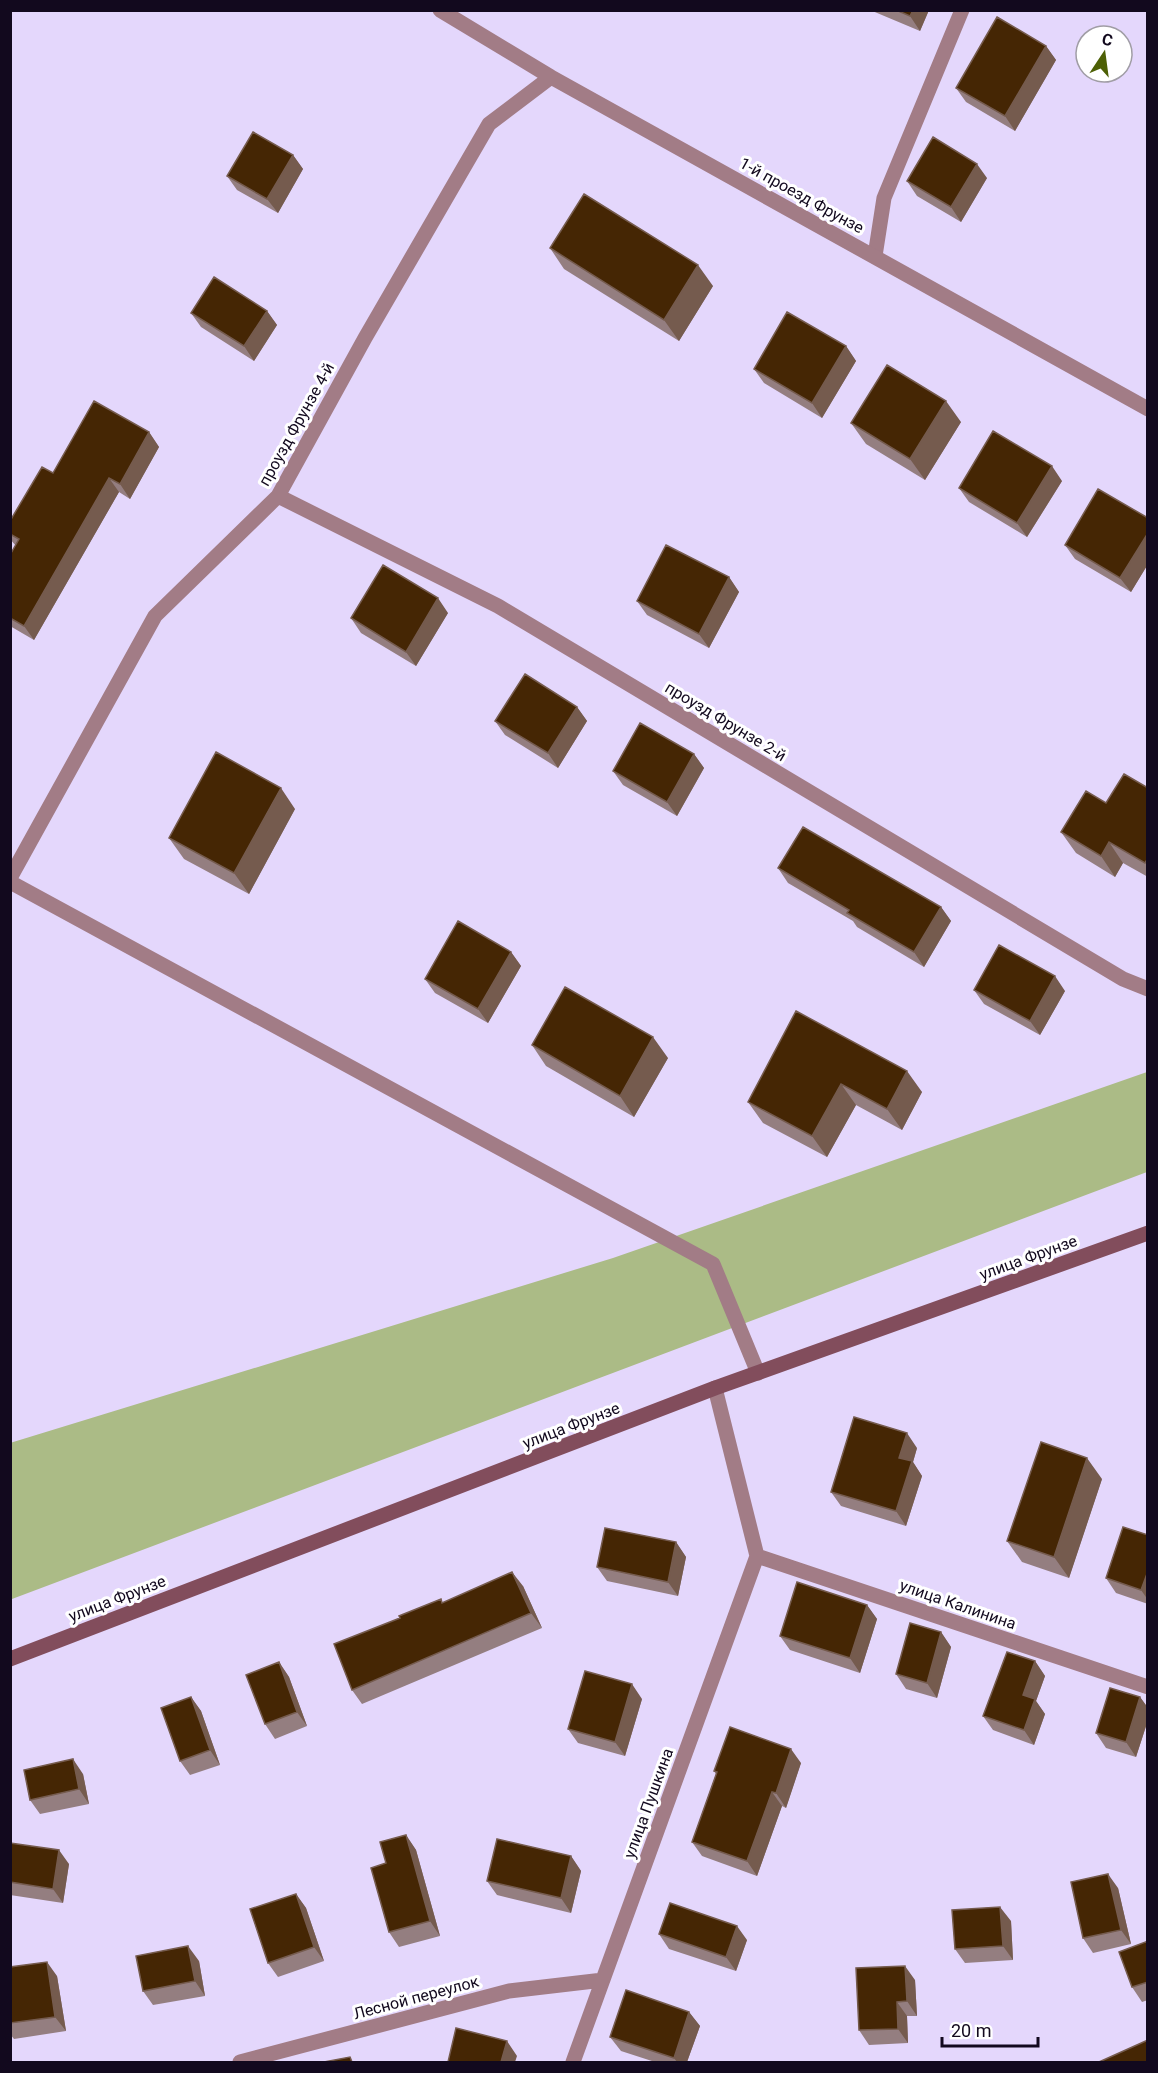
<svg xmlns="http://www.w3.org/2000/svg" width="1158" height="2073" font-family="Roboto,sans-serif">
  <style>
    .green { fill: #abbb86 }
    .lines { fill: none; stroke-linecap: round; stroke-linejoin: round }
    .lane { stroke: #a27c86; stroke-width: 15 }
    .street { stroke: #a27c86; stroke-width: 15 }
    .secondary { stroke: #824d5c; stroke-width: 15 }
    .wall { fill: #947e80 }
    .shaded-wall { fill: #755b4e }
    .building { fill: #452604; stroke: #755b4e; stroke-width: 1.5 }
    .labels { text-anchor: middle; stroke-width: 6; stroke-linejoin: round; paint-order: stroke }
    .street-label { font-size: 16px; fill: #12091e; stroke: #fff }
  </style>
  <rect width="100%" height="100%" fill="#e4d7fc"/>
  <path class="green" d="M1147,1072V1172L12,1599L10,1443L613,1258Z"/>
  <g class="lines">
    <path class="lane" d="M875,256L884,198L962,10"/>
    <path class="street" d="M440,10L551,77L1148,409
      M278,496L498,606L1123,979L1148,989
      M10,878L155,616L278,496L365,338L489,124L551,77
      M10,882L713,1264L758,1373
      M715,1388L757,1556
      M757,1556L1148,1687
      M240,2062L509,1991L603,1980
      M573,2062L757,1556"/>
    <path class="secondary" d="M10,1659L715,1388L1148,1233"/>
  </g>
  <path class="wall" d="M870,10H929L920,31Z
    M1046,46L1056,60L1015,131L966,102L956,88Z
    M293,155L303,169L278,213L237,190L227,176Z
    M987,178L961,222L917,196L907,181Z
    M550,248L713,286L679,341L564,269Z
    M267,311L277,325L254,361L201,327L191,313Z
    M846,346L856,361L822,418L764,383L754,369Z
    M961,422L925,480L866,444L851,423Z
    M149,432L159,447L130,499L119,492L34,640L10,626V555L16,546L10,539V521L53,473Z
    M1062,481L1027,537L969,502L959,488Z
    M1148,518V564L1131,592L1075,559L1065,545Z
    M729,577L739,592L709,648L647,615L637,601Z
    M448,613L416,666L361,633L351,618Z
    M577,707L587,721L558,768L505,735L495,721Z
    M694,754L704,768L677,816L623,785L613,771Z
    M1148,788V877L1123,863L1115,877L1076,853L1061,832L1106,803Z
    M295,809L249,894L184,859L169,838Z
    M778,868L941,907L951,921L924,967L857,927L853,921L788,883Z
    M511,952L521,966L488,1023L435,993L425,979Z
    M974,990L1065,991L1040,1035L984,1004Z
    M796,1011L922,1092L902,1130L856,1105L827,1157L763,1123L748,1102Z
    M532,1045L668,1058L634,1117L546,1066Z
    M917,1448L913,1462L922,1476L906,1526L841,1506L831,1492Z
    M1102,1479L1069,1578L1022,1562L1007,1541Z
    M1148,1535V1604L1116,1593L1106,1578Z
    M676,1542L686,1557L678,1596L607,1581L597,1567Z
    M523,1586L542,1628L362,1704L352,1690L443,1603Z
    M867,1605L877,1619L860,1673L790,1650L780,1636Z
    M941,1632L951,1647L937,1698L906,1689L896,1674Z
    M1035,1661L1045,1676L1036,1701L1045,1714L1034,1745L993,1730L983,1716Z
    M279,1662L289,1677L307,1726L275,1739L265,1724Z
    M191,1697L201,1711L220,1765L190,1775L180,1761Z
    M1140,1697L1148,1708V1720L1136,1757L1106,1748L1096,1733Z
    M642,1699L625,1756L578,1743L568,1729Z
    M801,1763L786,1808L782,1806L757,1876L702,1856L692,1842L716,1774L714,1771Z
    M83,1774L89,1804L40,1814L30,1800Z
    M406,1835L416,1850L440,1936L399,1947L389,1932L386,1863Z
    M10,1843L69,1864L63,1903L10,1895Z
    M571,1856L581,1871L571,1913L497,1895L487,1881Z
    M1118,1888L1131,1944L1093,1953L1083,1938Z
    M296,1894L306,1908L324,1961L278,1977L268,1963Z
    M1011,1921L1013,1960L965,1963L955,1949Z
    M659,1934L747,1940L736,1971L669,1949Z
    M1148,1941V2000L1142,2002L1132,1987Z
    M199,1961L205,1996L153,2005L143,1991Z
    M57,1976L66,2031L14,2039L10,2034V2023Z
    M915,1980L917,2016H907L908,2043L869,2045L859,2030Z
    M689,2012L700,2026L687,2062H655L621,2051L610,2037Z"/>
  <path class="shaded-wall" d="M913,10H929L920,31L910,16Z
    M1046,46L1056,60L1015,131L1005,116Z
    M293,155L303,169L278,213L267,199Z
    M977,164L987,178L961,222L951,207Z
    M698,265L713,286L679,341L664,320Z
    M267,311L277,325L254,361L244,346Z
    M846,346L856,361L822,418L812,403Z
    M946,401L961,422L925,480L910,459Z
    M149,432L159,447L130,499L120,484Z
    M1052,466L1062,481L1027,537L1017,523Z
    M109,478L119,492L34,640L24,626Z
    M1148,533V564L1131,592L1120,578Z
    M729,577L739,592L709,648L699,634Z
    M438,598L448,613L416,666L406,652Z
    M577,707L587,721L558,768L548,753Z
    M694,754L704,768L677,816L667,802Z
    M281,788L295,809L249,894L234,873Z
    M1109,842L1123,863L1115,877L1101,856Z
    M941,907L951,921L924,967L914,952Z
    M511,952L521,966L488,1023L478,1009Z
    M1055,976L1065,991L1040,1035L1030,1021Z
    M653,1037L668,1058L634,1117L620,1096Z
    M907,1071L922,1092L902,1130L887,1109Z
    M841,1084L856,1105L827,1157L812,1136Z
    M907,1433L917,1448L913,1462L922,1476L906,1526L896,1511L899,1458Z
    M1087,1458L1102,1479L1069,1578L1054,1557Z
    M676,1542L686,1557L678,1596L668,1582Z
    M1148,1571V1600L1141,1590Z
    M512,1572L523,1586L542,1628L531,1613Z
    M867,1605L877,1619L860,1673L850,1658Z
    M941,1632L951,1647L937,1698L927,1683Z
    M1035,1661L1045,1676L1036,1701L1045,1714L1034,1745L1024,1730L1023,1695Z
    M279,1662L289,1677L307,1726L297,1712Z
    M632,1684L642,1699L625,1756L615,1742Z
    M191,1697L201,1711L220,1765L210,1750Z
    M1140,1697L1148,1708V1720L1136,1757L1126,1742Z
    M791,1749L801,1763L786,1808L776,1793Z
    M73,1759L83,1774L89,1804L79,1789Z
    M772,1792L782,1806L757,1876L747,1861Z
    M406,1835L416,1850L440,1936L430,1921Z
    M59,1850L69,1864L63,1903L53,1889Z
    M571,1856L581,1871L571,1913L561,1898Z
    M1108,1874L1118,1888L1131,1944L1121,1930Z
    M296,1894L306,1908L324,1961L314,1947Z
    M1000,1907L1011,1921L1013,1960L1003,1946Z
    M737,1926L747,1940L736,1971L726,1957Z
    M188,1946L199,1961L205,1996L195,1981Z
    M47,1962L57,1976L66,2031L55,2017Z
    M905,1966L915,1980L917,2016L907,2001Z
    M897,2002L907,2016L908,2043L898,2029Z
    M689,2012L700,2026L687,2062H677L674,2058Z
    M507,2041L517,2056L515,2062H501Z"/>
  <path class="building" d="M896,10H913L910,16Z
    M997,17L1046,46L1005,116L956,88Z
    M253,132L293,155L267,199L227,176Z
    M933,137L977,164L951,207L907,181Z
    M584,194L698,265L664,320L550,248Z
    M214,277L267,311L244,346L191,313Z
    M787,312L846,346L812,403L754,369Z
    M887,365L946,401L910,459L851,423Z
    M94,401L149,432L120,484L109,478L24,626L10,618V555L19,539L10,534V521L42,467L53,473Z
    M993,431L1052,466L1017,523L959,488Z
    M1098,489L1148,518V533L1120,578L1065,545Z
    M666,545L729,577L699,634L637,601Z
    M383,565L438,598L406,652L351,618Z
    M525,674L577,707L548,753L495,721Z
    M640,723L694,754L667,802L613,771Z
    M216,752L281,788L234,873L169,838Z
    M1124,774L1148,788V858L1145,863L1109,842L1101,856L1061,832L1086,791L1106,803Z
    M803,827L941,907L914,952L847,913L849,910L778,868Z
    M458,921L511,952L478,1009L425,979Z
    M999,945L1055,976L1030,1021L974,990Z
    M565,987L653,1037L620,1096L532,1045Z
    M796,1011L907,1071L887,1109L841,1084L812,1136L748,1102Z
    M854,1417L907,1433L899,1458L912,1461L896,1511L831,1492Z
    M1041,1442L1087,1458L1054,1557L1007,1541Z
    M1123,1527L1148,1535V1571L1141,1590L1106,1578Z
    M605,1528L676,1542L668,1582L597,1567Z
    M512,1572L531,1613L352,1690L334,1644L400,1618L399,1616L441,1599L442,1603Z
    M797,1582L867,1605L850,1658L780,1636Z
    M910,1623L941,1632L927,1683L896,1674Z
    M1007,1652L1035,1661L1023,1695L1035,1699L1024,1730L983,1716Z
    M279,1662L297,1712L265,1724L246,1675Z
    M585,1671L632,1684L615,1742L568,1729Z
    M1110,1688L1140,1697L1126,1742L1096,1733Z
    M191,1697L210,1750L180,1761L161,1708Z
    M730,1727L791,1749L776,1793L772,1792L747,1861L692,1842L717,1772L714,1771Z
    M73,1759L79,1789L30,1800L24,1770Z
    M406,1835L430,1921L389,1932L371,1868L386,1863L380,1842Z
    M497,1839L571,1856L561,1898L487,1881Z
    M10,1843L59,1850L53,1889L10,1882Z
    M1108,1874L1121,1930L1083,1938L1071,1882Z
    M296,1894L314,1947L268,1963L250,1909Z
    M670,1903L737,1926L726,1957L659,1934Z
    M1000,1907L1003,1946L955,1949L952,1910Z
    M1148,1941V1982L1132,1987L1119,1952Z
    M188,1946L195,1981L143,1991L136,1956Z
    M47,1962L55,2017L10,2023V1967Z
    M905,1966L907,2001L897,2002L898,2029L859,2030L856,1968Z
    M626,1990L689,2012L674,2058L610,2037Z
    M456,2028L507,2041L501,2062H448Z
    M1148,2040V2062H1099Z
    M350,2057L352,2062H324Z"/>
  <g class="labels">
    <g class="street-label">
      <text transform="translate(802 195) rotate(29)" y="6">1-й проезд Фрунзе</text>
      <text transform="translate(296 424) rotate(-61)" y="6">проузд Фрунзе 4-й</text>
      <text transform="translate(726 721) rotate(31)" y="6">проузд Фрунзе 2-й</text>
      <text transform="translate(1028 1257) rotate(-20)" y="6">улица Фрунзе</text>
      <text transform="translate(571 1425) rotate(-21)" y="6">улица Фрунзе</text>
      <text transform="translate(117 1598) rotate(-21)" y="6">улица Фрунзе</text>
      <text transform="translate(958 1604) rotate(19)" y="6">улица Калинина</text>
      <text transform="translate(648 1803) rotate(-70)" y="6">улица Пушкина</text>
      <text transform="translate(416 1997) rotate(-15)" y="6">Лесной переулок</text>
    </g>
  </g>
  <rect width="1158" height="2073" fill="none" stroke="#12091e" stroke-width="24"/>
  <g transform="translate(1104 54) rotate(13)"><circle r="28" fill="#ffffff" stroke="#a09da5" stroke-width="1.5"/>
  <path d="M0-4.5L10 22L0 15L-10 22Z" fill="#4d6005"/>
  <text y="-9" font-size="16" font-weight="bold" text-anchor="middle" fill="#12091e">С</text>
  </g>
  <path d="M942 2037v9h96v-9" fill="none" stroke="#12091e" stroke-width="3"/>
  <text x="951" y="2037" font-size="18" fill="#12091e" stroke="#ffffff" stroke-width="4.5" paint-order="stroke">20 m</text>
</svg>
